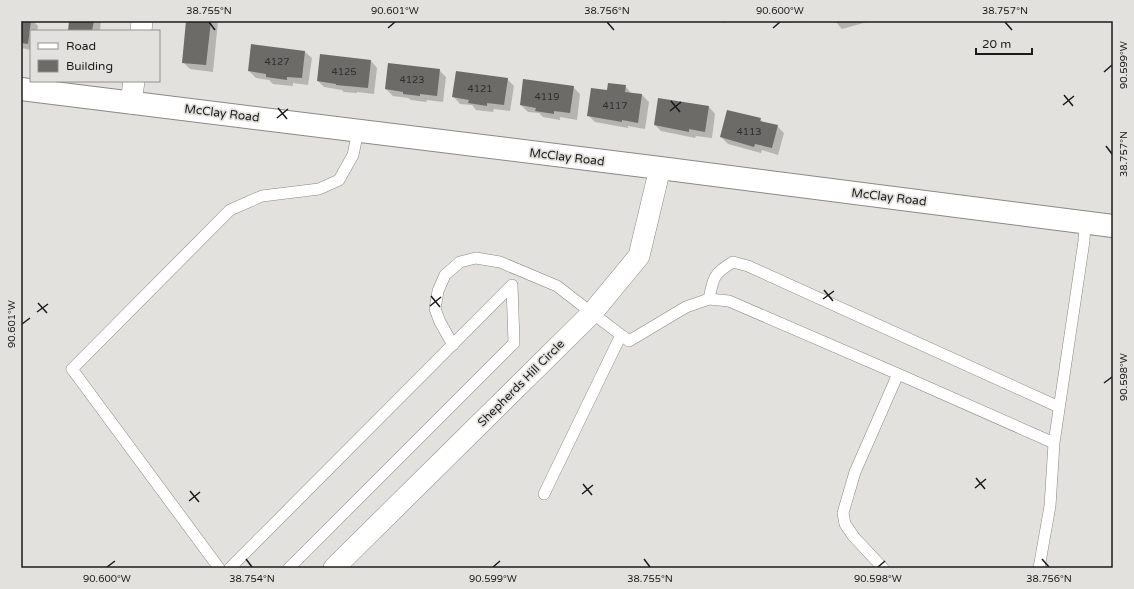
<svg xmlns="http://www.w3.org/2000/svg" width="1134" height="589" font-family="'Varela Round',sans-serif">
  <style>
    .shadow { fill: #0003 }
    .building { fill: #6d6b68 }
    .lines { fill: none; stroke-linecap: round; stroke-linejoin: round }
    .service-casing { stroke: #8b8885; stroke-width: 12 }
    .minor-casing { stroke: #8b8885; stroke-width: 22 }
    .secondary-casing { stroke: #8b8885; stroke-width: 24 }
    .service { stroke: #fff; stroke-width: 11 }
    .minor { stroke: #fff; stroke-width: 21 }
    .secondary { stroke: #fff; stroke-width: 22 }
    .ticks { fill: none; stroke: #1c1b1a; stroke-width: 1.5 }
    .labels { text-anchor: middle; stroke-width: 3.5; stroke-linejoin: round; paint-order: stroke }
    .number-label { font-size: 10px; fill: #302f2e }
    .street-label { font-size: 12px; fill: #1c1b1a; stroke: #e3e1dd }
    .neatline { fill: none; stroke: #1c1b1a; stroke-width: 1.5 }
    .ticks-label { font-size: 10px; text-anchor: middle; fill: #1c1b1a }
  </style>
  <rect width="100%" height="100%" fill="#e3e1dd"/>
  <path class="shadow" d="M21,21H33L38,26L37,31H31V50L21,48Z
    M70,21H101L100,31H69Z
    M187,21H218L213,72L190,69L183,62Z
    M715,21H726V23Z
    M780,21H803V22L782,23Z
    M835,21H866L867,22L842,29Z
    M252,45L305,52L312,58L308,85L293,83V86L273,84L269,80L256,78L249,71Z
    M371,61L377,68L374,94L357,92V93L344,92L342,90L324,87L318,81Z
    M439,70L446,77L443,102L427,100L426,102L411,100L408,98L393,96L386,89Z
    M507,79L514,86L510,111L494,109L493,112L476,110L472,105L460,104L454,97Z
    M625,86L632,94L642,95L649,102L645,129L628,126V128L595,122L588,115L608,91Z
    M573,87L580,94L577,120L560,117V120L543,117L539,113L528,112L521,105Z
    M709,107L715,114L712,138L696,136L695,138L661,131L655,125Z
    M760,119L764,123L777,126L784,133L778,155L762,150L761,153L728,144L721,137Z"/>
  <path class="building" d="M21,21H31L28,44L21,43Z
    M69,21H94L92,31H68Z
    M186,21H211L206,65L182,63Z
    M251,44L305,51L302,78L287,77V80L266,77V74L248,71Z
    M320,54L371,60L368,88L336,85V84L317,81Z
    M388,63L440,69L437,96L420,94V96L403,94V92L385,89Z
    M456,71L508,78L504,105L487,103V106L468,103L469,100L452,97Z
    M523,79L574,86L570,113L554,111V114L535,111L536,108L520,105Z
    M608,83L626,85L625,92L642,94L638,123L622,120V122L587,116L591,88L607,90Z
    M658,98L709,106L705,132L689,129V132L654,125Z
    M727,110L761,118L760,121L778,125L772,148L755,144L754,147L720,137Z"/>
  <g class="lines">
    <g class="service-casing">
      <path id="service" d="M709,299C713,278 714,273 733,262L748,266L1059,407
        M453,345L440,322L435,309L438,291L445,275L460,262L476,258L500,262L557,286L592,313L629,341L686,307L709,299L729,301L898,374L1054,443L1084,241L1085,221
        M544,494L621,335
        M219,568L72,369L230,210L262,196L319,189L339,180L353,155L358,131
        M230,568L512,285L514,343L289,568
        M883,568L854,537L845,524L843,513L855,472L898,374
        M1039,568L1050,506L1054,443"/>
    </g>
    <g class="minor-casing">
      <path id="minor" d="M141,31L142,21
        M131,103L134,81
        M334,568L592,313L639,256L660,168"/>
    </g>
    <g class="secondary-casing">
      <path id="secondary" d="M21,89L660,168L1113,226"/>
    </g>
    <use href="#service" class="service"/>
    <use href="#minor" class="minor"/>
    <use href="#secondary" class="secondary"/>
  </g>
  <path class="ticks" d="M209,22L215,30M607,22L614,30M1005,22L1012,30M388,28L395,22M773,28L780,22M1104,72L1112,65M1064,95L1073,106M671,101L680,112M1063,105L1074,96M278,108L287,119M670,111L681,102M277,118L288,109M1106,146L1112,154M824,290L833,301M431,296L440,307M823,299L834,291M38,303L47,313M430,306L441,297M37,312L48,304M22,324L30,318M1104,383L1112,377M976,478L985,489M583,484L592,495M975,488L986,479M190,491L199,502M582,494L593,485M189,501L200,492M246,559L252,567M644,559L650,567M1042,559L1049,567M107,567L115,561M493,567L500,561M878,567L885,561"/>
  <g class="labels">
    <g class="number-label">
      <text x="277" y="65">4127</text>
      <text x="344" y="75">4125</text>
      <text x="412" y="83">4123</text>
      <text x="480" y="92">4121</text>
      <text x="547" y="100">4119</text>
      <text x="615" y="109">4117</text>
      <text x="749" y="135">4113</text>
    </g>
    <g class="street-label">
      <text transform="translate(222 113) rotate(7)" y="4">McClay Road</text>
      <text transform="translate(567 157) rotate(7)" y="4">McClay Road</text>
      <text transform="translate(889 197) rotate(7)" y="4">McClay Road</text>
      <text transform="translate(521 383) rotate(-45)" y="4">Shepherds Hill Circle</text>
    </g>
  </g>
  <rect width="1134" height="589" fill="none" stroke="#e3e1dd" stroke-width="44"/>
  <rect x="30" y="30" width="130" height="52" fill="#e3e1dd" stroke="#93928f"/>
  <rect x="38" y="43" width="20" height="6" fill="#ffffff" stroke="#93928f"/>
  <text x="66" y="50" font-size="12" fill="#1c1b1a">Road</text>
  <rect x="38" y="60" width="20" height="12" fill="#6d6b68" stroke="#93928f"/>
  <text x="66" y="70" font-size="12" fill="#1c1b1a">Building</text>
  <path d="M976 48v6h56v-6" fill="none" stroke="#1c1b1a" stroke-width="2"/>
  <text x="982" y="48" font-size="12" fill="#1c1b1a" stroke="#e3e1dd" stroke-width="3" paint-order="stroke">20 m</text>
  <rect x="22" y="22" width="1090" height="545" class="neatline"/>
  <g class="ticks-label">
    <text x="209" y="14">38.755°N</text>
    <text x="395" y="14">90.601°W</text>
    <text x="607" y="14">38.756°N</text>
    <text x="780" y="14">90.600°W</text>
    <text x="1005" y="14">38.757°N</text>
    <text transform="translate(1123 65) rotate(-90)" y="4">90.599°W</text>
    <text transform="translate(1123 154) rotate(-90)" y="4">38.757°N</text>
    <text transform="translate(11 324) rotate(-90)" y="4">90.601°W</text>
    <text transform="translate(1123 377) rotate(-90)" y="4">90.598°W</text>
    <text x="107" y="582">90.600°W</text>
    <text x="252" y="582">38.754°N</text>
    <text x="493" y="582">90.599°W</text>
    <text x="650" y="582">38.755°N</text>
    <text x="878" y="582">90.598°W</text>
    <text x="1049" y="582">38.756°N</text>
  </g>
</svg>
